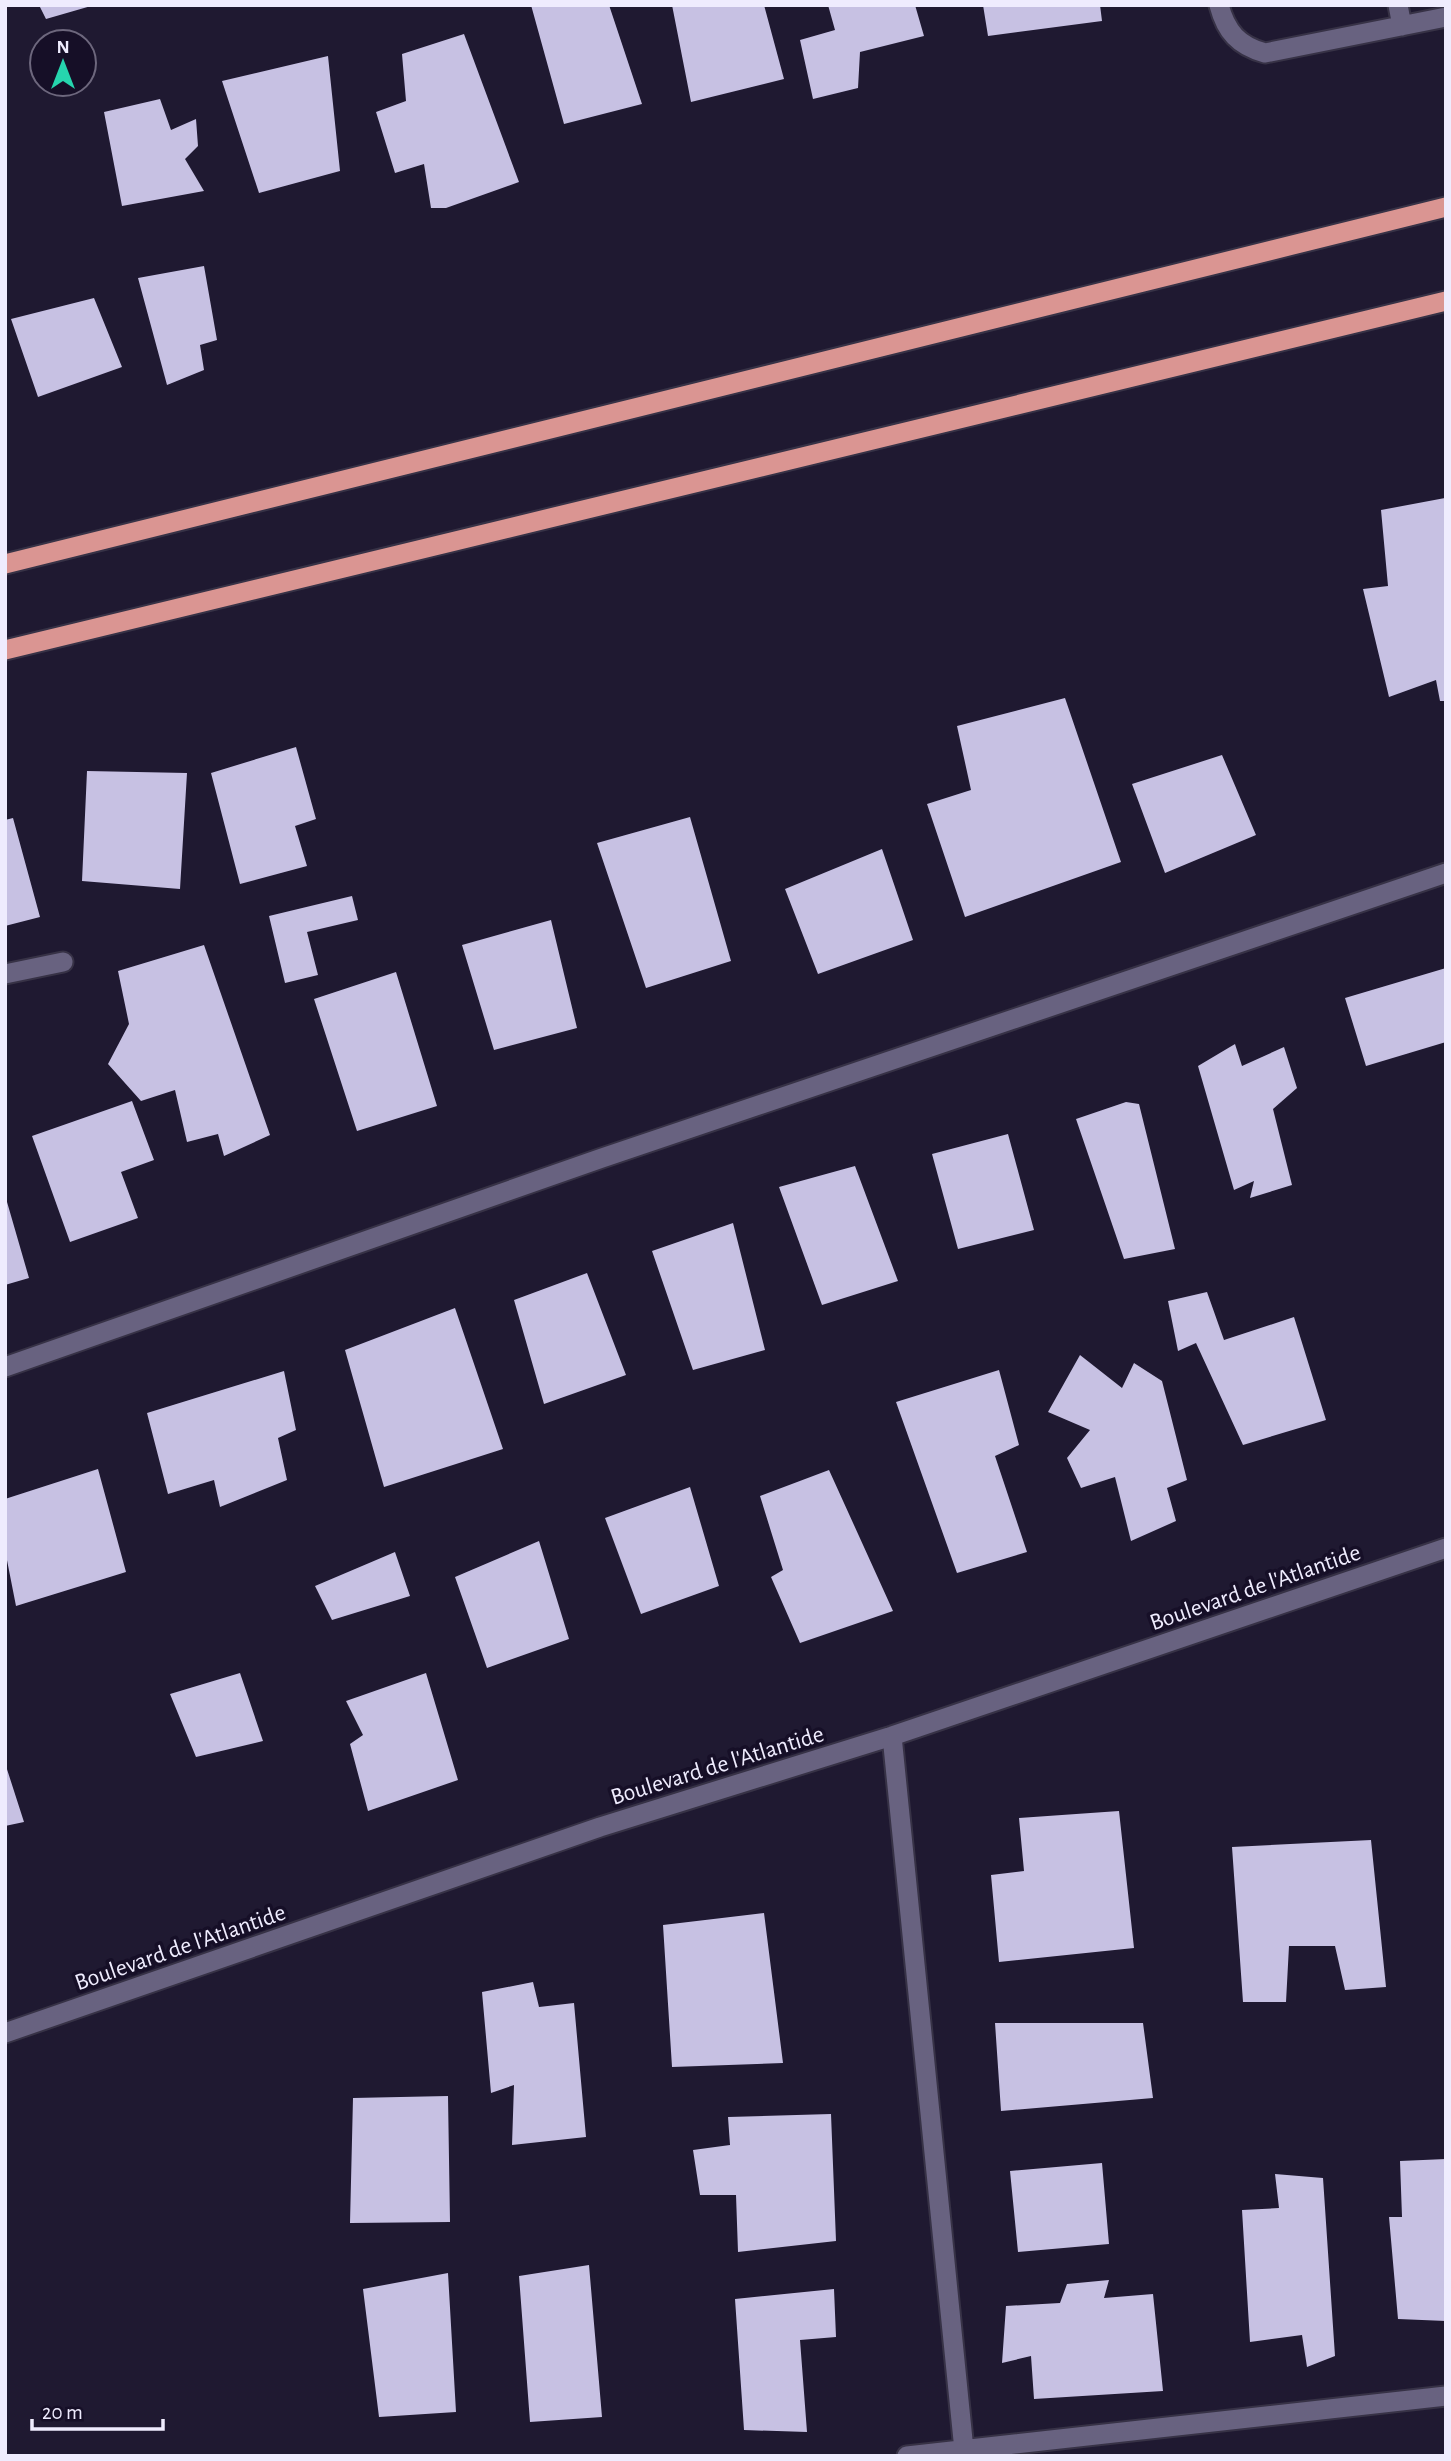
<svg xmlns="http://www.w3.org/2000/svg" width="1451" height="2461" font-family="'Alegreya Sans',sans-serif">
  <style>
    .building { fill: #c7c1e3 }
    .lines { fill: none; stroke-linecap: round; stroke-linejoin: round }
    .minor-casing { stroke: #373246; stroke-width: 23 }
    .trunk-casing { stroke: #373246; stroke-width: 23 }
    .minor { stroke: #686280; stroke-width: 19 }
    .trunk { stroke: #da9592; stroke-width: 19 }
    .labels { text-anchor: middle; stroke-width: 7; stroke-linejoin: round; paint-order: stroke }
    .street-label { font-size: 24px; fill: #efecfe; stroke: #160f27 }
  </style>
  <rect width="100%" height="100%" fill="#1f1931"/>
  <path class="building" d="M39,5H91V6L46,19Z
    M531,5H609L642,104L564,124Z
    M672,5H764L784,79L691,102Z
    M828,5H915L924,36L860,52L858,88L813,99L800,40L835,30Z
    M983,5H1100L1102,21L988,36Z
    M464,34L519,182L446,208H431L424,164L395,173L376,112L406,101L402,54Z
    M328,56L340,171L259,193L222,81Z
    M160,99L171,130L196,119L198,146L185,159L204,191L122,206L104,112Z
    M204,266L217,340L200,345L204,370L167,385L138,278Z
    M94,298L122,367L38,397L11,319Z
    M1445,498L1446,701H1440L1436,680L1389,697L1363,589L1388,586L1381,510Z
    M1065,698L1121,862L965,917L927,804L971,790L957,726Z
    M296,747L316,819L295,826L307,866L240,884L211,773Z
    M1222,755L1256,835L1165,873L1132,784Z
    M87,771L187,773L180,889L82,881Z
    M690,817L731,961L646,988L597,843Z
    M13,818L40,917L5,926V820Z
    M882,849L913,940L818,974L785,889Z
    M352,896L358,920L307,932L318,975L285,983L269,916Z
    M551,920L577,1028L494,1050L462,945Z
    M204,945L270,1135L224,1156L218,1134L187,1142L175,1090L141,1101L108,1064L129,1024L118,971Z
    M1446,968V1042L1366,1066L1345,998Z
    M396,972L437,1106L357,1131L314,999Z
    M1235,1044L1242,1066L1284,1047L1297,1088L1273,1109L1292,1185L1250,1198L1254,1181L1234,1190L1198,1066Z
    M132,1101L154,1160L121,1172L138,1218L70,1242L32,1136Z
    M1126,1102L1139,1104L1175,1249L1124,1259L1076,1119Z
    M1008,1134L1034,1230L958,1249L932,1154Z
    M855,1166L898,1281L822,1305L779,1187Z
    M5,1195L29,1278L5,1285Z
    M733,1223L765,1350L693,1370L652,1251Z
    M587,1273L626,1375L544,1404L514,1300Z
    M1207,1292L1224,1340L1294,1317L1326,1420L1243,1445L1196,1343L1178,1351L1168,1301Z
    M455,1308L503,1449L384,1487L345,1350Z
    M1080,1355L1122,1388L1134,1363L1162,1381L1187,1480L1167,1488L1176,1521L1131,1541L1115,1477L1081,1488L1067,1458L1090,1430L1048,1412Z
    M999,1370L1019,1445L995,1456L1027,1552L957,1573L896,1402Z
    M284,1371L296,1430L278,1438L287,1480L220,1507L214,1480L168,1494L147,1413Z
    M98,1469L126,1572L16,1606L5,1550V1499Z
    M829,1470L893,1611L800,1643L771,1577L783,1570L760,1496Z
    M690,1487L719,1586L641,1614L605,1518Z
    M539,1541L569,1639L487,1668L455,1577Z
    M395,1552L410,1596L332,1620L315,1586Z
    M240,1673L263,1741L196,1757L170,1694Z
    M426,1673L458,1780L368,1811L350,1744L363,1735L346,1701Z
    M5,1763L24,1822L5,1826Z
    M1119,1811L1134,1948L999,1962L991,1875L1024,1871L1019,1818Z
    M1371,1840L1386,1987L1345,1990L1335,1946H1289L1286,2002H1243L1232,1847Z
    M764,1913L783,2063L672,2067L663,1925Z
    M533,1982L539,2007L574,2003L586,2137L512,2145L514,2085L491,2093L482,1992Z
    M995,2023H1143L1153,2098L1001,2111Z
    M448,2096L450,2222L350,2223L353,2098Z
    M831,2114L836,2241L738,2252L736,2195H700L693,2150L730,2145L728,2117Z
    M1446,2159V2321L1398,2319L1389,2217H1402L1400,2161Z
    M1102,2163L1109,2244L1018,2252L1010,2171Z
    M1275,2174L1323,2178L1335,2356L1307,2367L1302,2335L1250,2342L1242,2210L1279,2208Z
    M589,2265L602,2417L530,2422L519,2276Z
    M448,2273L456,2412L379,2417L363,2289Z
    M1109,2280L1104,2298L1153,2294L1163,2391L1034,2399L1031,2356L1002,2363L1006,2306L1060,2303L1067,2284Z
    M834,2289L836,2337L800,2340L807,2432L744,2430L735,2299Z"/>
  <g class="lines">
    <g class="minor-casing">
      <path id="minor" d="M1219,5C1226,32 1239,46 1265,53L1446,17
        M1398,5L1402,26
        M5,974L63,962
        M5,1367L602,1158L1446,873
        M892,1736L964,2450
        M5,2033L600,1827L892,1736L1446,1548
        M907,2456L1446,2396"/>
    </g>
    <g class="trunk-casing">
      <path id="trunk" d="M5,564L1446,207
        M5,650L1446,301"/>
    </g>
    <use href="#minor" class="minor"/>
    <use href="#trunk" class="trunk"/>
  </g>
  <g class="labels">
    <g class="street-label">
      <text transform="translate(1255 1587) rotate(-19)" y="8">Boulevard de l'Atlantide</text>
      <text transform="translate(717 1765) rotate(-17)" y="8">Boulevard de l'Atlantide</text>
      <text transform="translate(180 1947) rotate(-19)" y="8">Boulevard de l'Atlantide</text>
    </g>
  </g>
  <rect width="1451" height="2461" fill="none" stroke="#efecfe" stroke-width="14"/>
  <g transform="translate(63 63)"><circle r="33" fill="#160f27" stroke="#6d677d" stroke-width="2"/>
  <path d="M0-5L12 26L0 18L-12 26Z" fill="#26d5ae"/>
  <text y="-10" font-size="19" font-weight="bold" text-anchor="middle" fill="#efecfe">N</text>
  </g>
  <path d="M32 2419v10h131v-10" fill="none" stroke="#efecfe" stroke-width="3.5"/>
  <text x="42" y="2419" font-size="21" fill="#efecfe" stroke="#160f27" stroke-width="5" paint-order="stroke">20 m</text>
</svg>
